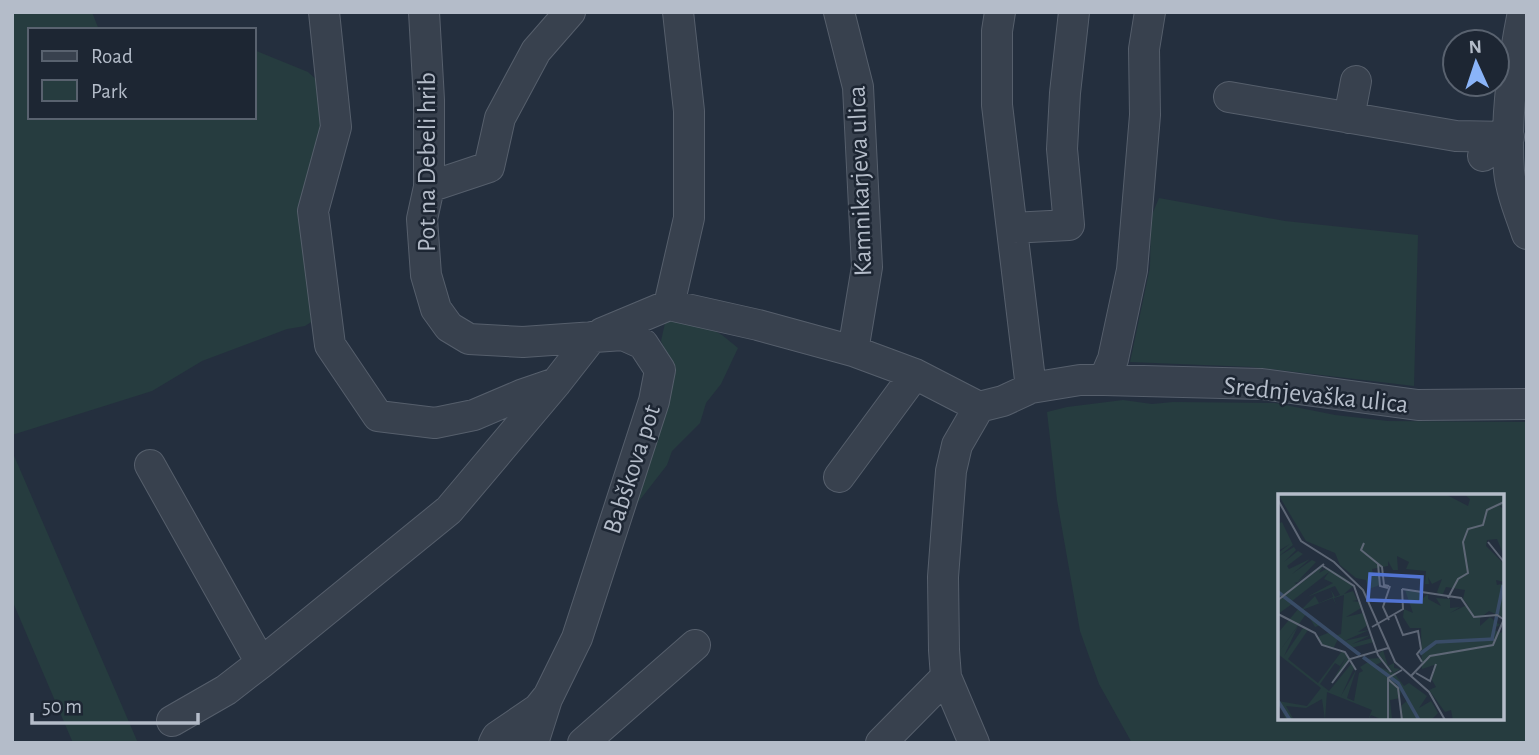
<svg xmlns="http://www.w3.org/2000/svg" width="1539" height="755" font-family="'Alegreya Sans',sans-serif">
  <style>
    .green { fill: #263c3f; fill-rule: evenodd }
    .lines { fill: none; stroke-linecap: round; stroke-linejoin: round }
    .minor-casing { stroke: #565f6c; stroke-width: 32 }
    .minor { stroke: #38414e; stroke-width: 30 }
    .labels { text-anchor: middle; stroke-width: 5; stroke-linejoin: round; paint-order: stroke }
    .street-label { font-size: 26px; fill: #b4bcc9; stroke: #1d2633 }
    .inset-river { fill: none; stroke: #394c67; stroke-width: 3.5 }
    .inset-road { fill: none; stroke: #5e6776; stroke-width: 2 }
    .view { fill: #5274d3; fill-opacity: 0.15; stroke: #5274d3; stroke-width: 3.5 }
    .inset-edge { fill: none; stroke: #b4bcc9; stroke-width: 3.5 }
  </style>
  <rect width="100%" height="100%" fill="#242f3e"/>
  <path class="green" d="M12,12H92L99,30H30V117H254V50L308,72L332,94L322,148L316,319L305,326L287,329L202,361L152,391L12,435Z
    M1159,198L1285,221L1418,235L1414,386L1252,367L1130,362L1150,267L1151,217Z
    M669,305L722,335L738,348L721,384L706,403L700,423L672,451L667,465L639,501L631,508L674,370L661,341Z
    M1123,400L1152,404L1173,402L1275,403L1335,415L1388,421L1527,422V743H1132L1099,684L1080,631L1057,500L1047,412L1067,407ZM1502,496V718H1280V496Z
    M12,452V451L138,743H73L12,600Z"/>
  <g class="lines">
    <g class="minor-casing">
      <path id="minor" d="M324,12L336,127L313,211L330,345L378,416L435,423L474,415L521,395L556,383
        M424,12L429,100V187L422,219L426,275L436,309L449,327L469,339L523,342L623,335L643,344L660,370L654,401L577,638L547,699L533,743
        M839,12L858,87L867,267L853,351
        M1000,12L997,31V105L1031,388
        M1523,12C1513,62 1505,120 1509,171C1511,192 1520,213 1527,234
        M1229,97L1456,136L1509,137L1483,156
        M1349,118L1356,81
        M429,187L489,167L500,118L536,51L570,12
        M1012,228L1069,225L1062,149L1065,93L1074,12
        M669,305L689,218V111L678,12
        M602,333L669,305L758,325L853,351L915,374L979,407
        M1104,380L1113,359L1132,270L1145,115L1144,49L1150,12
        M979,407L1003,401L1031,388L1080,380H1104L1262,384L1418,405L1527,404
        M150,465L261,663
        M839,477L915,374
        M172,721L226,690L261,663L449,510L556,383L592,337
        M494,743L497,737L538,709L546,699
        M583,743L695,645
        M881,743L946,677
        M974,743L946,677L944,650L943,577L951,471L957,445L979,407"/>
    </g>
    <use href="#minor" class="minor"/>
  </g>
  <g class="labels">
    <g class="street-label">
      <text transform="translate(426 162) rotate(-90)" y="9">Pot na Debeli hrib</text>
      <text transform="translate(859 181) rotate(-92)" y="9">Kamnikarjeva ulica</text>
      <text transform="translate(1316 394) rotate(6)" y="9">Srednjevaška ulica</text>
      <text transform="translate(631 469) rotate(-72)" y="9">Babškova pot</text>
    </g>
  </g>
  <g transform="translate(1278 494)">
    <rect width="226" height="226" fill="#242f3e"/>
    <path d="M0,0H167L190,12L192,5L186,0H226V12H221L226,15V62L219,45L209,46L208,52L226,70V88L218,86L219,91L226,89V124L211,117L202,124V132L212,123L222,131L214,135L223,139L226,135V226H175L173,216L167,218L151,196L158,193L154,186L156,171L144,175L143,134H132L125,123L126,115L135,119L127,96L145,97L144,105L150,100V105L163,112L158,104L172,105V114L182,113L172,119L189,111L192,114L185,105L187,96L168,93L164,102L159,98L164,85L154,90L150,83L151,90H147L148,77L128,75L131,68L119,62L120,76H115L110,67V72L94,75L95,81L102,83V91L91,95L94,109L88,86L78,84L62,71L57,59L28,47ZM4,28L15,51L1,62L16,53L18,56L6,68L20,57L25,60L9,72L11,75L32,65L14,80L34,66L38,68L20,87L41,72L20,88L16,89L21,91L45,72L41,79L50,74L67,84L75,92L66,100L75,97L79,106L74,107L82,108L83,114L68,123L85,119L90,131L80,138L91,136L66,147L93,141L74,150L94,144L96,148L73,154L60,145L55,155L43,150L40,143L52,138L43,131L37,133L30,121L57,142L63,140L66,101L56,104L58,111L55,104L24,116L28,120L1,158L20,132L6,162L25,134L30,136L10,165L40,189L64,157L67,158L72,165L52,191L69,162L62,172L57,169L42,190L51,197L74,169L76,174L63,202L78,176L69,204L76,207L81,179L85,177L82,173L90,168L87,165L102,164L104,168L97,171L116,179L107,169L101,160L105,156L110,172L116,169V174L122,175L116,179L126,192L131,189L149,202L141,214L153,207L156,212L160,219L153,226H122L124,211L130,206L123,194L122,204L112,206L114,225L121,226H105L93,221L90,226L94,216L49,198L47,226L44,205L28,214L8,212L16,226H8L0,207L29,212L43,194L0,160V139L21,114L14,110L0,120V59L12,50L0,57V30ZM51,78L46,85L55,89L29,103L57,92L62,101L57,103L53,96L55,103L41,109L37,102L24,115L14,107Z" fill="#263c3f" fill-rule="evenodd"/>
    <path class="inset-river" d="M0,98L82,161M214,145L225,91M142,160L158,148L216,145M85,163L120,189L141,226M0,207L12,226"/>
    <path class="inset-road" d="M0,6L23,47L56,68L85,96L117,168L151,198L167,226M210,48L226,68M86,49L83,56L104,73L106,91L111,92M100,70L102,92L110,94M45,72L76,92L100,161L113,178M124,95L183,104L196,123L219,121L225,125M170,104L180,85L190,79L185,48L190,35L205,31L209,16L226,8M0,106L46,70M0,120L37,139L44,151L67,158L78,176M117,121L125,141L140,137L143,155L139,160L144,168M111,126L105,113L112,92M94,133L125,115L124,95M138,179L152,187L158,170M133,182L152,162L215,151L226,125M110,185L120,194L124,226M54,189L72,165L110,154M110,226V184L124,176"/>
    <path class="view" d="M92,80L144,83L143,108L90,106Z"/>
    <rect width="226" height="226" class="inset-edge"/>
  </g>
  <rect width="1539" height="755" fill="none" stroke="#b4bcc9" stroke-width="28"/>
  <rect x="28" y="28" width="228" height="91" fill="#1d2633" stroke="#59626f" stroke-width="2"/>
  <rect x="42" y="51" width="35" height="10" fill="#38414e" stroke="#59626f" stroke-width="2"/>
  <text x="91" y="63" font-size="21" fill="#b4bcc9">Road</text>
  <rect x="42" y="80" width="35" height="21" fill="#263c3f" stroke="#59626f" stroke-width="2"/>
  <text x="91" y="98" font-size="21" fill="#b4bcc9">Park</text>
  <g transform="translate(1476 63) rotate(357)"><circle r="33" fill="#1d2633" stroke="#59626f" stroke-width="2"/>
  <path d="M0-5L12 26L0 18L-12 26Z" fill="#8ab4f8"/>
  <text y="-10" font-size="19" font-weight="bold" text-anchor="middle" fill="#b4bcc9">N</text>
  </g>
  <path d="M32 713v10h166v-10" fill="none" stroke="#b4bcc9" stroke-width="3.5"/>
  <text x="42" y="713" font-size="21" fill="#b4bcc9" stroke="#1d2633" stroke-width="5" paint-order="stroke">50 m</text>
</svg>
